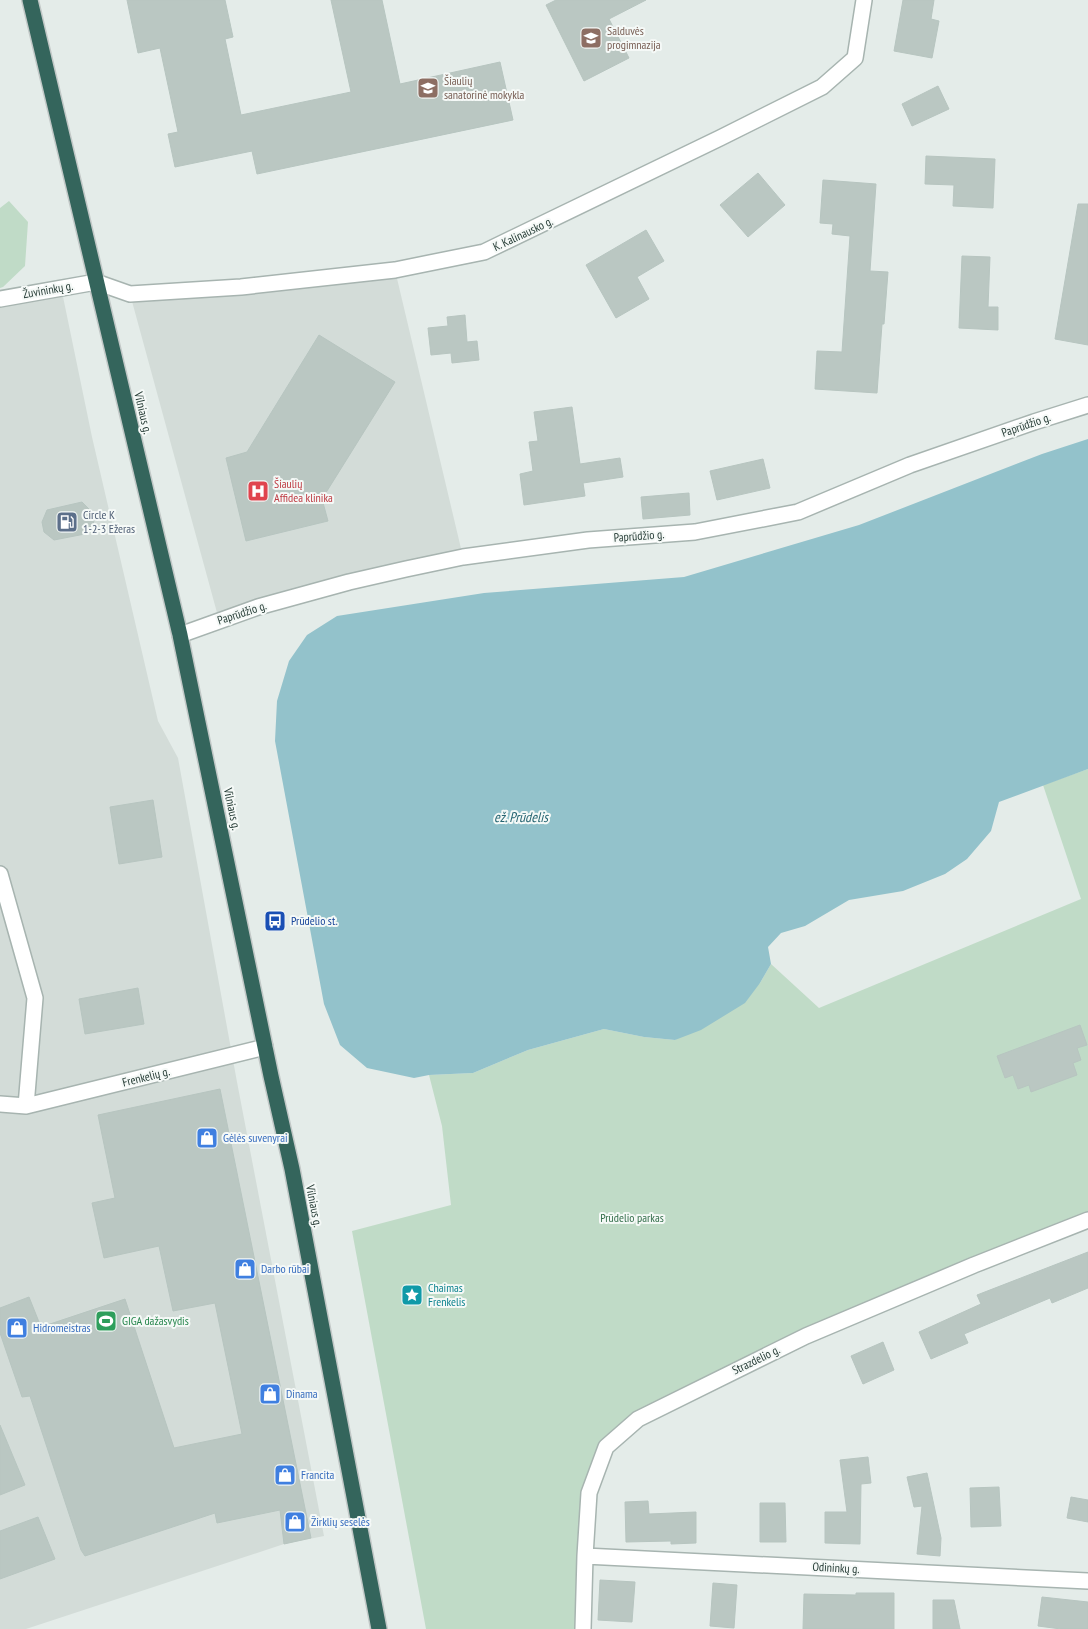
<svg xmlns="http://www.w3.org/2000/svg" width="1088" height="1629" font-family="'PT Sans Narrow',sans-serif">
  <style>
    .built { fill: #d3dcd8 }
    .green { fill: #c0dbc7 }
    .water { fill: #93c2cb }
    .building { fill: #bac7c2; stroke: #b7c5c0 }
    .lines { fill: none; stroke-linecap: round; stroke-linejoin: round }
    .street-casing { stroke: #a7b4b0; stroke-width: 18 }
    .highway-casing { stroke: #c2c8c7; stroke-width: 18 }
    .street { stroke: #fff; stroke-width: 15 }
    .highway { stroke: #34655c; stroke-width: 15 }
    .labels { text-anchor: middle; stroke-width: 4; stroke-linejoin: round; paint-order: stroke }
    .education-label { font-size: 12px; fill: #785e54; stroke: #f5f9f7; text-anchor: start }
    .street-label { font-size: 12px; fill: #263c36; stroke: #f5f9f7 }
    .health-label { font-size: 12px; fill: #be3a42; stroke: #f5f9f7; text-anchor: start }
    .service-label { font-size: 12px; fill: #4e5e75; stroke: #f5f9f7; text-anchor: start }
    .transit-label { font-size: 12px; fill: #164399; stroke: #f5f9f7; text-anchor: start }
    .shop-label { font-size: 12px; fill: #366cbe; stroke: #f5f9f7; text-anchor: start }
    .park-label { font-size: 12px; fill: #346f4b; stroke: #f5f9f7 }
    .culture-label { font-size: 12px; fill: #0d838f; stroke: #f5f9f7; text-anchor: start }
    .leisure-label { font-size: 12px; fill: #27864d; stroke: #f5f9f7; text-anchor: start }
    .water-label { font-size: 14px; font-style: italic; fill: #266572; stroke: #f5f9f7 }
  </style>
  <rect width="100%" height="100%" fill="#e4ece9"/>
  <path class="built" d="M395,270L463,557L219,620L130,294Z
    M61,287L92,437L158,721L178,758L237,1082L324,1536L284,1544L26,1629H0V299Z"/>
  <path class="green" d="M9,201L28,222L25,266L3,287L0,288V208Z
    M1088,769V1220L974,1265L638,1419L606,1447L589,1493L583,1629H426L352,1231L451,1205L442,1126L429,1075L473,1073L528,1050L604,1029L644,1037L675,1040L760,983L771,964L819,1008L1081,899L1043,785Z"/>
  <path class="water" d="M1088,439V769L999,802L991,831L967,859L945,874L903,891L849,900L805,926L781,933L768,947L771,964L760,983L745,1003L701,1030L675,1040L644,1037L604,1029L528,1050L473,1073L429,1075L414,1078L367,1068L340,1045L324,1004L275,741L277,701L289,661L307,635L337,616L484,593L684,577L859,525L1042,454Z"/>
  <path class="building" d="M127,0H225L233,37L225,39L241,115L351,92L331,0H382L400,84L500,62L513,120L257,174L252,151L175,167L168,134L178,132L160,48L138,53Z
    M556,0H646L609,19L629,58L584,81L546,5Z
    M903,0H934L931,19L939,21L932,58L894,51Z
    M938,86L949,109L912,126L902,104Z
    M926,156L995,159L993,208L953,206L954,185L925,184Z
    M758,173L785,205L748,237L720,205Z
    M823,180L876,184L870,271L888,272L884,324H882L877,393L815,389L817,351L842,352L850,236L832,234L833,224L820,223Z
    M1078,204H1088V345L1055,339Z
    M646,230L664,261L637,277L649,299L616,318L586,265Z
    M962,256L990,257L988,307H998V330L959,328Z
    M465,315L467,342L477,341L479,360L452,363L451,353L431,355L428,328L448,326L447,317Z
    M319,335L395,382L322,499L328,521L246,541L226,458L247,452Z
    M572,407L580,464L620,458L623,477L583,483L585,496L524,505L520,474L533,471L529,442L538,441L534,412Z
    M763,459L770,488L717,500L710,471Z
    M689,493L690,515L643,519L641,497Z
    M82,502L91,511L94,521L90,533L54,540L44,532L42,522L47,510Z
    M153,800L162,857L119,864L110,807Z
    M138,988L144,1024L85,1034L79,999Z
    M1080,1025L1087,1045L1077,1048L1081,1060L1073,1063L1077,1075L1031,1092L1029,1085L1018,1089L1013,1075L1005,1078L997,1056Z
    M220,1089L311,1538L284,1544L280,1510L217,1523L215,1513L85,1556L81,1550L30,1396L22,1397L0,1333V1308L29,1297L41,1327L125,1299L174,1448L242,1434L215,1303L173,1311L159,1246L104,1258L92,1203L115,1198L98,1115Z
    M1088,1252V1288L1052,1303L1050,1298L964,1334L968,1343L931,1359L919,1332L981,1304L977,1295Z
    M883,1342L894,1370L863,1384L851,1356Z
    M0,1425L25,1485L0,1495Z
    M868,1457L871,1483L861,1484L860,1544L825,1543V1512H847L840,1460Z
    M927,1473L941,1538L940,1556L917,1554L922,1506L914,1507L907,1477Z
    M999,1487L1001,1526L971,1527L970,1488Z
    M1071,1497L1088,1500V1522L1067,1518Z
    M648,1501L649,1514L696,1512V1543L671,1544V1541L626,1542L625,1502Z
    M760,1503H785L786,1542H760Z
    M38,1517L55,1559L0,1579V1531Z
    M600,1580L635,1582L632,1622L598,1620Z
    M713,1583L737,1585L734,1628L710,1626Z
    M856,1593H894V1629H803L804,1594L856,1595Z
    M1042,1597L1088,1602V1629H1061L1038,1626Z
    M933,1600H954L960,1629H933Z"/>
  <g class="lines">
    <g class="street-casing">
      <path id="street" d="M0,299L96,282L130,294L241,287L395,270L484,252L720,138L822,87L855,58L864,0
        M180,635L258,607L349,582L406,569L463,557L588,540L695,532L798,512L910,465L1034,422L1088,405
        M0,874L35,998L26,1106
        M0,1104L26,1106L265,1047
        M585,1556L1088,1581
        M583,1629L585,1556L589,1493L606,1447L638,1419L806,1336L974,1265L1088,1220"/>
    </g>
    <g class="highway-casing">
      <path id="highway" d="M30,0L180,635L271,1076L292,1169L379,1629"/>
    </g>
    <use href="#street" class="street"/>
    <use href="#highway" class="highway"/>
  </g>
  <defs>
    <g id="school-square" transform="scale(1.125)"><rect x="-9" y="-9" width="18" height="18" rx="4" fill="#8d6e63" stroke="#f5f9f7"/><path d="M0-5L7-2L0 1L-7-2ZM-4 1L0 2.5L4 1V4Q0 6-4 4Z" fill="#fff"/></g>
    <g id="hospital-square" transform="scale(1.125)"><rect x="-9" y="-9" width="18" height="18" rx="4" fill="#e0444e" stroke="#f5f9f7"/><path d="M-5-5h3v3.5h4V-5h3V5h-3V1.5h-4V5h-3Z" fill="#fff"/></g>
    <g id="fuel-square" transform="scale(1.125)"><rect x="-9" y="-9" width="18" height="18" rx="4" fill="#5c6f8a" stroke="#f5f9f7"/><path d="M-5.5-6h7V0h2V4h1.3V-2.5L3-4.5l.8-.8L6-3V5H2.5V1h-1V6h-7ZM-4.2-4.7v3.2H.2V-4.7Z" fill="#fff"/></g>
    <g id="bus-square" transform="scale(1.125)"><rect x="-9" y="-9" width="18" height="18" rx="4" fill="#1a4fb4" stroke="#f5f9f7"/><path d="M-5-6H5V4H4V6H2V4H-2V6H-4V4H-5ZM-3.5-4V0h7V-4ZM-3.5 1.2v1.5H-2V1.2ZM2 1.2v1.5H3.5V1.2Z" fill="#fff"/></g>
    <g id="shop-square" transform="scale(1.125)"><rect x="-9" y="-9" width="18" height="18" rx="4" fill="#3f7fe0" stroke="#f5f9f7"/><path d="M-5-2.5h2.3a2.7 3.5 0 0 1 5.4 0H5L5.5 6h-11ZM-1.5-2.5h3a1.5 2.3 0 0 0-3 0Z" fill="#fff"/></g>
    <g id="sight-square" transform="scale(1.125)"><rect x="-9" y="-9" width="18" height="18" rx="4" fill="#0f9aa8" stroke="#f5f9f7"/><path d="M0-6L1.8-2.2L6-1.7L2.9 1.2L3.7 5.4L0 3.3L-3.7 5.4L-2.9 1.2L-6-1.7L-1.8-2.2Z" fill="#fff"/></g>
    <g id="stadium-square" transform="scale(1.125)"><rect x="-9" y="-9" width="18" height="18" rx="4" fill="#2e9e5b" stroke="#f5f9f7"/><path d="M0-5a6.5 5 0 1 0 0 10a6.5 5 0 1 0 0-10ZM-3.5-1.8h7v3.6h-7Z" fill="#fff"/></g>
  </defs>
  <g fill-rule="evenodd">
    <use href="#school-square" x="591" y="38"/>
    <use href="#school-square" x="428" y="88"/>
    <use href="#hospital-square" x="258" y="491"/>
    <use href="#fuel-square" x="67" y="522"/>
    <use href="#bus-square" x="275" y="921"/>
    <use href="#shop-square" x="207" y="1138"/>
    <use href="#shop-square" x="245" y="1269"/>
    <use href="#sight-square" x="412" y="1295"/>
    <use href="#stadium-square" x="106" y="1321"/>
    <use href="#shop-square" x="17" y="1328"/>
    <use href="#shop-square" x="270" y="1394"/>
    <use href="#shop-square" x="285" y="1475"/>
    <use href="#shop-square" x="295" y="1522"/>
  </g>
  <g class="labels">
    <g class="education-label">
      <text x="607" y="35">Salduvės<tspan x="607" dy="14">progimnazija</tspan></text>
      <text x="444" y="85">Šiaulių<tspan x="444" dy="14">sanatorinė mokykla</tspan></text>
    </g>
    <g class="street-label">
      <text transform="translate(523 234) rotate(-25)" y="4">K. Kalinausko g.</text>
      <text transform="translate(48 290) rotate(-10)" y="4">Žuvininkų g.</text>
      <text transform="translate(143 413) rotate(77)" y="4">Vilniaus g.</text>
      <text transform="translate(1026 425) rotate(-19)" y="4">Paprūdžio g.</text>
      <text transform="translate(639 536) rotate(-4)" y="4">Paprūdžio g.</text>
      <text transform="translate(242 613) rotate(-18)" y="4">Paprūdžio g.</text>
      <text transform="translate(232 809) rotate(78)" y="4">Vilniaus g.</text>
      <text transform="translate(146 1077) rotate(-14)" y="4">Frenkelių g.</text>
      <text transform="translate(314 1206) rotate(79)" y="4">Vilniaus g.</text>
      <text transform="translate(756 1360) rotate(-26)" y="4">Strazdelio g.</text>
      <text transform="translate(836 1568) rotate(3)" y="4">Odininkų g.</text>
    </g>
    <g class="health-label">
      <text x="274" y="488">Šiaulių<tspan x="274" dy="14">Affidea klinika</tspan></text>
    </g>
    <g class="service-label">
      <text x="83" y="519">Circle K<tspan x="83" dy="14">1-2-3 Ežeras</tspan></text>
    </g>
    <g class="transit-label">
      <text x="291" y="925">Prūdelio st.</text>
    </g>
    <g class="shop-label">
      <text x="223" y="1142">Gėlės suvenyrai</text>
      <text x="261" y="1273">Darbo rūbai</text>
      <text x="33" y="1332">Hidromeistras</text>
      <text x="286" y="1398">Dinama</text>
      <text x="301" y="1479">Francita</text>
      <text x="311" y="1526">Žirklių seselės</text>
    </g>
    <g class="park-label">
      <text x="632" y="1222">Prūdelio parkas</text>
    </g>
    <g class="culture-label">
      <text x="428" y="1292">Chaimas<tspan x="428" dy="14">Frenkelis</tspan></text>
    </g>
    <g class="leisure-label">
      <text x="122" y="1325">GIGA dažasvydis</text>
    </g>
    <g class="water-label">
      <text x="521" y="822">ež. Prūdelis</text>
    </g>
  </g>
</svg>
